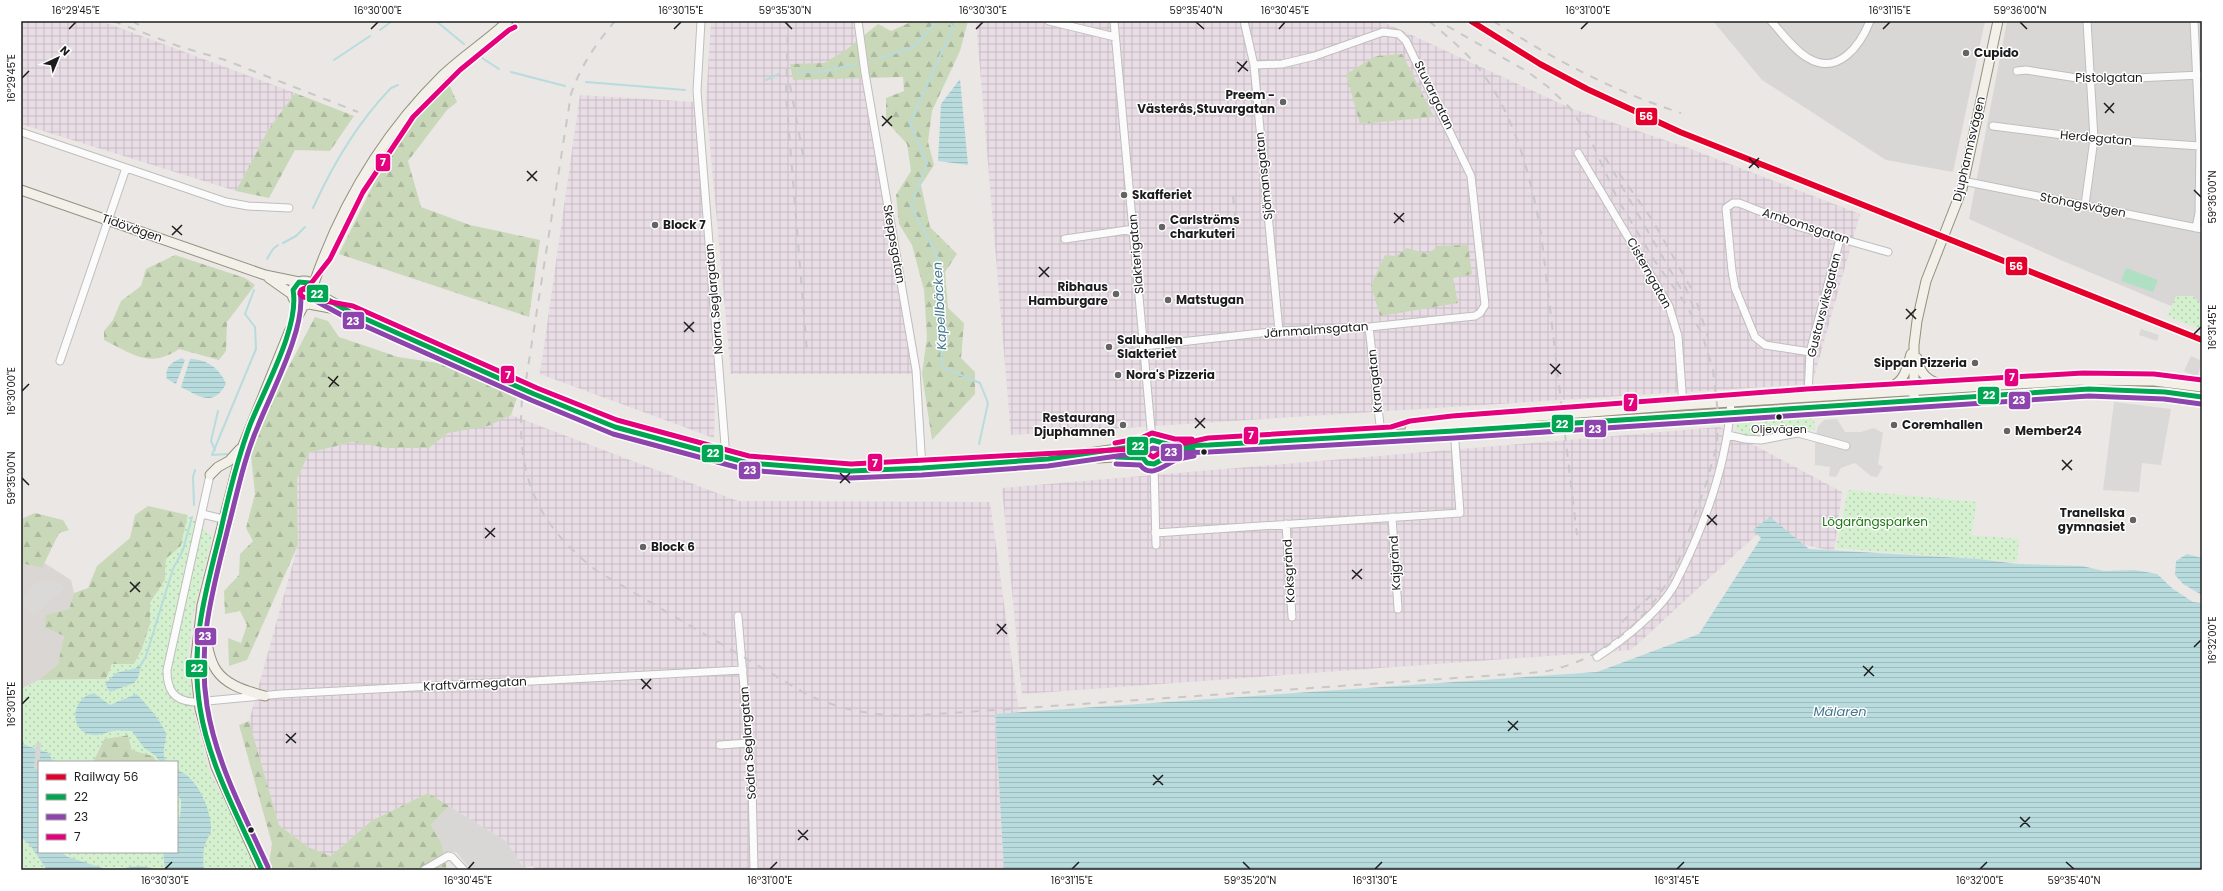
<svg xmlns="http://www.w3.org/2000/svg" width="2223" height="891" font-family="Poppins,sans-serif">
  <style>
    .residential { fill: #d9d7d6 }
    .industrial { fill: url(#industrial-grid) }
    .airport { fill: #dad6d3 }
    .forest { fill: url(#forest-firs) }
    .park { fill: url(#park-dots); fill-rule: evenodd }
    .pitch { fill: #b0e0c3 }
    .parking { fill: #dad9d8 }
    .water { fill: url(#water-rules) }
    .pier { fill: #d7d6d5 }
    .lines { fill: none; stroke-linecap: round; stroke-linejoin: round }
    .stream { stroke: #b8dcdd; stroke-width: 2 }
    .street-casing { stroke: #c0bebd; stroke-width: 9 }
    .secondary-casing { stroke: #94917d; stroke-width: 11 }
    .street { stroke: #fcfbfb; stroke-width: 7 }
    .secondary { stroke: #f2f0e9; stroke-width: 9 }
    .rail { stroke: #c9c8c8; stroke-width: 2; stroke-dasharray: 8 8; stroke-linecap: butt }
    .bus-1-casing { stroke: #fff; stroke-width: 8 }
    .bus-2-casing { stroke: #fff; stroke-width: 8 }
    .bus-3-casing { stroke: #fff; stroke-width: 8 }
    .bus-1 { stroke: #00a651; stroke-width: 5 }
    .bus-2 { stroke: #8e44ad; stroke-width: 5 }
    .bus-3 { stroke: #e5007d; stroke-width: 5 }
    .rail-1-casing { stroke: #fff; stroke-width: 9 }
    .rail-1 { stroke: #e4002b; stroke-width: 6 }
    .ticks { fill: none; stroke: #1c1c1c; stroke-width: 1.5 }
    .poi-dot { fill: #646362; stroke: #fff; stroke-width: 1.5 }
    .bus-dot { fill: #1c1c1c; stroke: #fff; stroke-width: 1.5 }
    .labels { text-anchor: middle; stroke-width: 3; stroke-linejoin: round; paint-order: stroke }
    .bus-label { font-size: 11px; fill: #1c1c1c; stroke: #fff }
    .poi-label { font-size: 12px; font-weight: bold; fill: #1c1c1c; stroke: #fff; text-anchor: start }
    .street-label { font-size: 12px; fill: #1c1c1c; stroke: #fff }
    .park-label { font-size: 12px; fill: #18750e; stroke: #fff }
    .water-label { font-size: 13px; font-style: italic; fill: #437891; stroke: #fff }
    .line-badge { stroke: #fff; stroke-width: 1.5 }
    .badge-label { font-size: 11px; text-anchor: middle; font-weight: bold; fill: #fff }
    .neatline { fill: none; stroke: #1c1c1c; stroke-width: 1.5 }
    .ticks-label { font-size: 10px; text-anchor: middle; fill: #1c1c1c }
  </style>
  <defs>
    <pattern id="industrial-grid" width="8" height="8" patternUnits="userSpaceOnUse"><rect width="8" height="8" fill="#e8dce5"/><path d="M0 4h8M4 0v8" fill="none" stroke="#c6bcc4"/></pattern>
    <pattern id="forest-firs" width="22" height="20" patternUnits="userSpaceOnUse"><rect width="22" height="20" fill="#cad8ba"/><path d="M5 1l3.5 6h-7zM16 11l3.5 6h-7z" fill="#adb99f"/></pattern>
    <pattern id="park-dots" width="8" height="8" patternUnits="userSpaceOnUse"><rect width="8" height="8" fill="#d5f0cf"/><path d="M2 2h.1M6 6h.1" fill="none" stroke="#b6cdb1" stroke-width="1.8" stroke-linecap="round"/></pattern>
    <pattern id="water-rules" width="6" height="5" patternUnits="userSpaceOnUse"><rect width="6" height="5" fill="#b8dcdd"/><path d="M0 2.5h6" fill="none" stroke="#9ebcbd"/></pattern>
  </defs>
  <rect width="100%" height="100%" fill="#eae7e4"/>
  <path class="residential" d="M1713,21H1985L1953,172L1886,160L1762,80Z
    M2007,21H2202V319L2063,261L1969,219Z
    M449,806L506,841L524,868L515,870H471L456,852L443,853L441,842L431,825Z"/>
  <path class="industrial" d="M21,21H101L295,93L268,130L236,191L21,124Z
    M711,21H853L915,374H731L706,102Z
    M976,21H1381L1570,108L1688,148L1860,214L1812,384L1011,435Z
    M580,95L695,102L716,354L714,438L540,374Z
    M511,415L738,501L990,502L1019,713L995,714L1004,870H537L532,866L524,868L506,841L428,793L371,821L331,856L308,847L279,825L249,721L298,545L297,479L309,453L352,442L429,448L448,433Z
    M1720,427L1842,492L1834,551L1756,535L1631,650L1022,694L1002,488Z"/>
  <path class="airport" d="M43,562L71,580L74,593L69,609L45,628L64,636L58,664L39,680L21,689V563L42,568Z"/>
  <path class="forest" d="M913,21H968L960,51L932,111L928,142L934,165L921,185L930,227L957,254L945,272L948,308L964,323L961,358L975,372V394L932,440L922,374L927,337L924,290L912,245L899,224L896,195L911,171L907,144L886,121V98L904,91L903,77L793,80L790,64L824,63L846,50L878,24L891,31Z
    M1402,54L1434,117L1360,124L1346,74L1376,56Z
    M448,82L457,102L447,110L408,161L421,207L470,225L540,240L529,317L339,254L383,165L420,114Z
    M295,93L354,116L330,151L295,150L269,198L236,191L268,130Z
    M1468,245L1472,274L1453,278L1458,303L1380,316L1371,285L1385,255L1396,256L1407,248L1428,254L1438,246Z
    M175,255L245,278L255,285L227,322L226,351L219,360L179,349C149,369 133,354 104,340V331L113,320L121,301L141,286L146,269Z
    M315,317L328,321L339,337L398,357L438,363L517,398L511,415L488,426L448,433L429,448H387L352,442L309,453L297,479L298,545L247,660L229,666L228,638L241,643L247,625L240,611L225,614L224,591L239,575L240,554L253,541L246,528L255,494L251,455L275,393Z
    M148,506L188,515L181,546L166,559L165,580L150,603L151,621L142,649L134,664H112L106,679L39,680L58,664L64,636L45,628L46,615L69,609L74,593L88,588L97,566L130,538L135,515Z
    M35,513L63,520L69,530L59,533L42,568L21,563V519Z
    M249,721L279,825L308,847L331,856L371,821L428,793L449,806L431,825L441,842L447,870H268L272,844L239,725Z
    M128,735L132,750L153,756L157,762H93L104,739Z"/>
  <path class="park" d="M2176,296H2193L2202,305V330L2167,316Z
    M1812,414L1816,429L1760,440L1759,420Z
    M1736,421H1755L1757,436L1745,435L1736,429Z
    M1848,490L1977,502L1971,535L2019,539L2017,562L1836,548Z
    M188,515L212,536L193,615L188,657L193,709L208,768L259,870H21V689L39,680L106,679L112,664H134L142,649L150,625V603L165,580L166,559L181,546ZM128,735L132,750L153,756L157,762H177V852H39V762H93L104,739Z"/>
  <path class="pitch" d="M2126,268L2158,280L2153,292L2121,281Z"/>
  <path class="parking" d="M2141,329L2159,335L2157,341L2139,335Z
    M2191,356L2202,361L2197,377L2184,371Z
    M2114,402L2171,409L2161,465L2142,463L2139,492L2103,490Z
    M1837,419L1845,432H1861L1874,428L1883,433L1878,464L1883,467L1877,477L1871,476L1855,463L1841,468L1836,477L1829,476L1830,467L1815,465V441L1818,426L1824,420Z
    M46,579L60,583L65,588L33,616L21,603V599L36,583Z"/>
  <path class="water" d="M960,79L968,165L938,161L941,104Z
    M182,358L185,360L176,384L167,379C164,367 172,362 182,358Z
    M190,359C207,359 220,369 226,384C213,408 199,396 181,387Z
    M1770,517L1809,549L1979,559L2018,564L2082,566L2104,571L2135,570L2157,574L2173,589L2193,602L2202,603V870H1004L995,714L1597,672L1699,634L1761,538L1753,530Z
    M2187,554L2202,558V595L2183,584L2175,575L2176,561Z
    M140,664L141,665L138,678L134,683L110,692L105,684L116,673L136,668Z
    M94,693L110,705L136,694C142,698 165,726 166,734C166,744 161,751 166,762H160L155,755L144,748L132,731C126,731 120,730 113,731C107,732 99,736 92,735C67,730 72,697 94,693Z
    M21,738L25,745L49,753L53,762H39V852H61L68,857L109,870H47L30,845L21,837Z
    M177,770C197,776 212,811 211,830C210,836 205,842 204,848C203,855 203,863 204,870H165L163,852H177V832L181,809V800L177,794Z
    M139,866L152,868L153,870H109Z"/>
  <path class="pier" d="M36,743H41L39,769H34Z"/>
  <g class="lines">
    <path class="stream" d="M436,21L464,44
      M948,21L953,27L910,123L927,163L911,206L938,258L942,367L980,383L988,403L979,444
      M380,30L392,21
      M479,56L499,69
      M880,58L913,47L937,21
      M334,60L370,36
      M511,72L565,86
      M797,72H820L855,64
      M766,80L779,74
      M586,82L685,90
      M313,208C333,164 358,122 391,88L398,85
      M283,243L296,236L305,227
      M267,259L273,249L278,245
      M215,450L211,441L218,411
      M212,455L256,349L255,327L245,314L254,290
      M212,455L227,454
      M194,505L193,477L195,470
      M141,665L146,656L173,569L183,550L192,517"/>
    <g class="street-casing">
      <path id="street" d="M701,21L697,91L726,458
        M858,21L865,73L916,370L922,468
        M1049,21L1115,37
        M1114,21L1152,440
        M1244,21L1254,65L1279,331
        M1771,21C1782,33 1794,50 1808,58C1838,76 1860,46 1870,21
        M2194,21L2200,146L2199,213L2196,228
        M2017,71L2026,70L2090,80L2202,75
        M1993,126L2094,139L2200,146
        M21,132L226,202L248,206L289,208
        M1578,153L1669,306L1678,336L1683,405
        M1963,181L2202,229
        M2085,205L2094,139L2087,21
        M1065,239L1134,229
        M1369,327L1381,434
        M1144,346L1279,331L1369,327L1475,316L1480,313L1485,305L1471,176L1406,41L1399,34L1383,32L1315,56L1282,64L1254,65
        M1810,352L1765,345L1755,337L1735,288L1732,271L1726,208L1733,203H1739L1800,227L1888,252
        M60,361L126,168
        M1808,396L1810,352L1840,239
        M1728,435L1745,439L1761,440L1798,433L1846,446
        M1154,464L1156,545
        M202,514L223,519
        M1392,517L1398,609
        M1286,524L1292,617
        M1155,533L1460,513L1454,427
        M738,616L752,784L754,870
        M1597,657C1623,640 1662,610 1676,582C1704,527 1727,464 1731,402
        M207,701L281,694L743,670
        M194,702C173,701 167,689 167,670L210,475
        M720,745L749,743
        M424,870L448,856L452,857L464,870"/>
    </g>
    <g class="secondary-casing">
      <path id="secondary" d="M21,190L265,275L299,282
        M269,278L293,295
        M292 293a12 12 0 1 1 24 0a12 12 0 1 1-24 0Z
        M313,286C340,207 383,134 443,75C463,56 488,40 508,21
        M316,293L350,312L534,394L615,427L748,463L851,471L922,468L1048,459L1144,445L1152,440L1174,446L1209,445L1454,431L2089,389L2165,392L2202,397
        M309,304L341,310
        M1917,358C1920,375 1929,383 1947,385
        M1882,391C1904,383 1905,375 1911,354
        M1914,396V345L1917,321L1926,281L1962,189L1998,21
        M1410,429L1464,422L1683,405L2083,380L2154,381L2202,387
        M1142,452L1145,460L1154,464L1174,453L1190,450
        M1098,458L1132,456L1143,458
        M210,475L218,467L229,461L240,449
        M203,615C210,667 210,682 265,696
        M262,870L216,767L200,709L195,665L202,605L242,448L289,332L304,305"/>
    </g>
    <use href="#street" class="street"/>
    <use href="#secondary" class="secondary"/>
    <path class="rail" d="M113,21L178,46L225,60L358,112
      M132,21L146,29
      M788,21L786,95L807,352
      M1429,21C1443,33 1457,44 1470,58C1512,104 1530,172 1541,233L1577,535
      M1493,21C1556,60 1610,90 1681,113
      M1447,26L1528,72L1547,86L1570,108L1589,136L1617,198L1654,260L1685,303L1702,334L1713,370L1718,414L1717,445L1707,481L1681,553
      M790,85L804,160
      M1605,157L1684,294
      M1619,173L1653,221L1692,290
      M1233,196L1236,224
      M1685,286L1695,312
      M1697,303L1708,337
      M526,380L571,94C581,65 596,44 615,21
      M522,399C516,475 536,524 597,571L808,695C841,710 872,715 908,716L1542,672C1609,660 1659,611 1684,548
      M1622,622L1659,588"/>
    <g class="bus-1-casing">
      <path id="bus-1" d="M1116,457L1143,458L1147,463L1154,464L1174,453L1193,449
        M262,870C239,818 209,765 200,708C190,646 205,593 220,534C228,497 237,460 250,425C264,389 300,327 293,290L299,282L310,283L316,293L350,312L534,394L615,427L748,463L851,471L922,468L1048,459L1144,445L1152,440L1174,446L1209,445L1454,431L2089,389L2165,392L2202,397"/>
    </g>
    <g class="bus-2-casing">
      <path id="bus-2" d="M1116,464L1140,465C1151,479 1164,465 1176,460C1182,458 1188,457 1194,456
        M268,867C245,816 216,763 207,706C197,643 213,589 228,528C237,494 244,458 258,426C271,393 307,326 300,292L303,289L307,290L312,299L347,318L531,400L613,434L747,470L850,478L922,475L1048,466L1145,452L1153,448L1174,453L1209,452L1454,438L2089,396L2164,399L2201,404"/>
    </g>
    <g class="bus-3-casing">
      <path id="bus-3" d="M515,27L509,30L460,70L413,117L363,192L330,259L309,286L301,290L300,294L303,297L353,306L537,388L617,420L749,456L851,464L1132,449L1146,452L1153,457L1172,446L1208,438L1391,427L1410,421L1452,416L1807,389L2083,373L2154,374L2202,380
        M1115,443L1141,438L1152,433L1175,439H1192"/>
    </g>
    <use href="#bus-1" class="bus-1"/>
    <use href="#bus-2" class="bus-2"/>
    <use href="#bus-3" class="bus-3"/>
    <g class="rail-1-casing">
      <path id="rail-1" d="M1471,21L1540,64L1587,89L1680,132L2202,340"/>
    </g>
    <use href="#rail-1" class="rail-1"/>
  </g>
  <path class="ticks" d="M785,22L792,29M1196,22L1204,29M2020,22L2027,29M69,29L76,22M371,29L378,22M674,29L681,22M976,29L983,22M1279,29L1285,22M1581,29L1588,22M1883,29L1890,22M1237,62L1248,71M1238,72L1247,61M22,78L29,71M2104,103L2114,113M2105,113L2114,103M882,116L892,126M882,126L892,116M1749,158L1759,168M1749,168L1759,158M527,171L537,181M527,181L537,171M2194,190L2201,197M1394,213L1404,222M1394,223L1404,213M172,226L182,235M172,235L182,225M1039,267L1049,277M1039,277L1049,267M1906,309L1916,319M1906,319L1916,309M684,322L694,332M684,332L694,322M2194,334L2201,327M1550,364L1561,374M1551,374L1560,364M328,377L339,386M329,387L338,376M22,391L29,384M1195,418L1205,428M1195,428L1205,418M2062,460L2072,470M2062,470L2072,460M840,473L850,483M22,478L29,485M840,483L850,473M1707,515L1717,525M1707,525L1717,515M485,528L495,537M485,538L495,528M1352,570L1362,579M1352,579L1362,569M130,582L140,592M130,592L140,582M997,624L1007,634M997,634L1006,624M2194,647L2201,640M1863,666L1874,676M1864,676L1873,666M641,679L651,689M642,689L651,679M22,704L29,697M1508,721L1518,730M1508,731L1518,721M286,734L296,743M286,743L296,733M1153,775L1163,785M1153,785L1163,775M2020,817L2030,827M2020,827L2030,817M798,830L808,840M798,840L808,830M1243,862L1250,869M2066,862L2074,869M165,869L172,862M468,869L474,862M770,869L777,862M1072,869L1079,862M1375,869L1382,862M1677,869L1684,862M1980,869L1987,862"/>
  <g class="poi-dot">
    <circle cx="1966" cy="53" r="4"/>
    <circle cx="1283" cy="102" r="4"/>
    <circle cx="1124" cy="195" r="4"/>
    <circle cx="655" cy="225" r="4"/>
    <circle cx="1162" cy="227" r="4"/>
    <circle cx="1116" cy="294" r="4"/>
    <circle cx="1168" cy="300" r="4"/>
    <circle cx="1109" cy="347" r="4"/>
    <circle cx="1975" cy="363" r="4"/>
    <circle cx="1118" cy="375" r="4"/>
    <circle cx="1123" cy="425" r="4"/>
    <circle cx="1894" cy="425" r="4"/>
    <circle cx="2007" cy="431" r="4"/>
    <circle cx="2133" cy="520" r="4"/>
    <circle cx="643" cy="547" r="4"/>
  </g>
  <g class="bus-dot">
    <circle cx="1779" cy="417" r="3.5"/>
    <circle cx="1204" cy="452" r="3.5"/>
    <circle cx="251" cy="830" r="3.5"/>
  </g>
  <g class="labels">
    <g class="bus-label">
      <text x="1779" y="433">Oljevägen</text>
    </g>
    <g class="poi-label">
      <text x="1974" y="57">Cupido</text>
      <text x="1275" y="99" text-anchor="end">Preem -<tspan x="1275" dy="14">Västerås,Stuvargatan</tspan></text>
      <text x="1132" y="199">Skafferiet</text>
      <text x="1170" y="224">Carlströms<tspan x="1170" dy="14">charkuteri</tspan></text>
      <text x="663" y="229">Block 7</text>
      <text x="1108" y="291" text-anchor="end">Ribhaus<tspan x="1108" dy="14">Hamburgare</tspan></text>
      <text x="1176" y="304">Matstugan</text>
      <text x="1117" y="344">Saluhallen<tspan x="1117" dy="14">Slakteriet</tspan></text>
      <text x="1967" y="367" text-anchor="end">Sippan Pizzeria</text>
      <text x="1126" y="379">Nora's Pizzeria</text>
      <text x="1115" y="422" text-anchor="end">Restaurang<tspan x="1115" dy="14">Djuphamnen</tspan></text>
      <text x="1902" y="429">Coremhallen</text>
      <text x="2015" y="435">Member24</text>
      <text x="2125" y="517" text-anchor="end">Tranellska<tspan x="2125" dy="14">gymnasiet</tspan></text>
      <text x="651" y="551">Block 6</text>
    </g>
    <g class="street-label">
      <text x="2109" y="82">Pistolgatan</text>
      <text transform="translate(1434 95) rotate(64)" y="4">Stuvargatan</text>
      <text transform="translate(2096 138) rotate(5)" y="4">Herdegatan</text>
      <text transform="translate(1969 149) rotate(-77)" y="4">Djuphamnsvägen</text>
      <text transform="translate(1264 176) rotate(-96)" y="4">Sjömansgatan</text>
      <text transform="translate(2083 205) rotate(11)" y="4">Stohagsvägen</text>
      <text transform="translate(1806 226) rotate(18)" y="4">Arnbomsgatan</text>
      <text transform="translate(132 228) rotate(19)" y="4">Tidövägen</text>
      <text transform="translate(894 244) rotate(80)" y="4">Skeppsgatan</text>
      <text transform="translate(1136 254) rotate(-95)" y="4">Slakterigatan</text>
      <text transform="translate(1649 273) rotate(61)" y="4">Cisterngatan</text>
      <text transform="translate(714 299) rotate(-95)" y="4">Norra Seglargatan</text>
      <text transform="translate(1824 305) rotate(-76)" y="4">Gustavsviksgatan</text>
      <text transform="translate(1316 330) rotate(-4)" y="4">Järnmalmsgatan</text>
      <text transform="translate(1375 381) rotate(-96)" y="4">Krangatan</text>
      <text transform="translate(1395 563) rotate(-93)" y="4">Kajgränd</text>
      <text transform="translate(1289 571) rotate(-93)" y="4">Koksgränd</text>
      <text transform="translate(475 684) rotate(-3)" y="4">Kraftvärmegatan</text>
      <text transform="translate(748 743) rotate(-94)" y="4">Södra Seglargatan</text>
    </g>
    <g class="park-label">
      <text x="1875" y="526">Lögarängsparken</text>
    </g>
    <g class="water-label">
      <text transform="translate(939 306) rotate(-93)" y="5">Kapellbäcken</text>
      <text x="1840" y="716">Mälaren</text>
    </g>
  </g>
  <g class="line-badge">
    <rect x="1635" y="107" width="23" height="19" rx="4" fill="#e4002b"/>
    <rect x="375" y="153" width="16" height="19" rx="4" fill="#e5007d"/>
    <rect x="2005" y="256" width="23" height="20" rx="4" fill="#e4002b"/>
    <rect x="306" y="284" width="23" height="19" rx="4" fill="#00a651"/>
    <rect x="342" y="311" width="23" height="19" rx="4" fill="#8e44ad"/>
    <rect x="500" y="365" width="15" height="19" rx="4" fill="#e5007d"/>
    <rect x="2004" y="368" width="15" height="19" rx="4" fill="#e5007d"/>
    <rect x="1977" y="386" width="23" height="19" rx="4" fill="#00a651"/>
    <rect x="2008" y="391" width="23" height="19" rx="4" fill="#8e44ad"/>
    <rect x="1623" y="393" width="15" height="19" rx="4" fill="#e5007d"/>
    <rect x="1551" y="414" width="23" height="19" rx="4" fill="#00a651"/>
    <rect x="1584" y="419" width="23" height="19" rx="4" fill="#8e44ad"/>
    <rect x="1243" y="426" width="16" height="19" rx="4" fill="#e5007d"/>
    <rect x="1126" y="436" width="23" height="20" rx="4" fill="#00a651"/>
    <rect x="1160" y="443" width="23" height="19" rx="4" fill="#8e44ad"/>
    <rect x="701" y="444" width="23" height="19" rx="4" fill="#00a651"/>
    <rect x="867" y="453" width="16" height="19" rx="4" fill="#e5007d"/>
    <rect x="738" y="461" width="23" height="19" rx="4" fill="#8e44ad"/>
    <rect x="194" y="627" width="23" height="19" rx="4" fill="#8e44ad"/>
    <rect x="185" y="659" width="23" height="19" rx="4" fill="#00a651"/>
  </g>
  <g class="badge-label">
    <text x="1646" y="120">56</text>
    <text x="383" y="166">7</text>
    <text x="2016" y="270">56</text>
    <text x="317" y="298">22</text>
    <text x="353" y="325">23</text>
    <text x="508" y="379">7</text>
    <text x="2012" y="381">7</text>
    <text x="1989" y="399">22</text>
    <text x="2019" y="404">23</text>
    <text x="1631" y="406">7</text>
    <text x="1562" y="428">22</text>
    <text x="1595" y="433">23</text>
    <text x="1251" y="439">7</text>
    <text x="1138" y="450">22</text>
    <text x="1171" y="456">23</text>
    <text x="713" y="457">22</text>
    <text x="875" y="467">7</text>
    <text x="750" y="474">23</text>
    <text x="205" y="640">23</text>
    <text x="197" y="672">22</text>
  </g>
  <rect width="2223" height="891" fill="none" stroke="#ffffff" stroke-width="44"/>
  <rect x="38" y="761" width="140" height="92" fill="#ffffff" stroke="#a4a4a4"/>
  <rect x="46" y="774" width="20" height="6" fill="#e4002b" stroke="#a4a4a4"/>
  <text x="74" y="781" font-size="12" fill="#1c1c1c">Railway 56</text>
  <rect x="46" y="794" width="20" height="6" fill="#00a651" stroke="#a4a4a4"/>
  <text x="74" y="801" font-size="12" fill="#1c1c1c">22</text>
  <rect x="46" y="814" width="20" height="6" fill="#8e44ad" stroke="#a4a4a4"/>
  <text x="74" y="821" font-size="12" fill="#1c1c1c">23</text>
  <rect x="46" y="834" width="20" height="6" fill="#e5007d" stroke="#a4a4a4"/>
  <text x="74" y="841" font-size="12" fill="#1c1c1c">7</text>
  <g transform="translate(58 58) rotate(44)" stroke="#ffffff" stroke-width="3" paint-order="stroke">
  <path d="M0-3L7 15L0 10L-7 15Z" fill="#1c1c1c"/>
  <text y="-6" font-size="11" font-weight="bold" text-anchor="middle" fill="#1c1c1c">N</text>
  </g>
  <rect x="22" y="22" width="2179" height="847" class="neatline"/>
  <g class="ticks-label">
    <text x="76" y="14">16°29'45"E</text>
    <text x="378" y="14">16°30'00"E</text>
    <text x="681" y="14">16°30'15"E</text>
    <text x="785" y="14">59°35'30"N</text>
    <text x="983" y="14">16°30'30"E</text>
    <text x="1196" y="14">59°35'40"N</text>
    <text x="1285" y="14">16°30'45"E</text>
    <text x="1588" y="14">16°31'00"E</text>
    <text x="1890" y="14">16°31'15"E</text>
    <text x="2020" y="14">59°36'00"N</text>
    <text transform="translate(11 78) rotate(-90)" y="4">16°29'45"E</text>
    <text transform="translate(2212 197) rotate(-90)" y="4">59°36'00"N</text>
    <text transform="translate(2212 327) rotate(-90)" y="4">16°31'45"E</text>
    <text transform="translate(11 391) rotate(-90)" y="4">16°30'00"E</text>
    <text transform="translate(11 478) rotate(-90)" y="4">59°35'00"N</text>
    <text transform="translate(2212 640) rotate(-90)" y="4">16°32'00"E</text>
    <text transform="translate(11 704) rotate(-90)" y="4">16°30'15"E</text>
    <text x="165" y="884">16°30'30"E</text>
    <text x="468" y="884">16°30'45"E</text>
    <text x="770" y="884">16°31'00"E</text>
    <text x="1072" y="884">16°31'15"E</text>
    <text x="1250" y="884">59°35'20"N</text>
    <text x="1375" y="884">16°31'30"E</text>
    <text x="1677" y="884">16°31'45"E</text>
    <text x="1980" y="884">16°32'00"E</text>
    <text x="2074" y="884">59°35'40"N</text>
  </g>
</svg>
